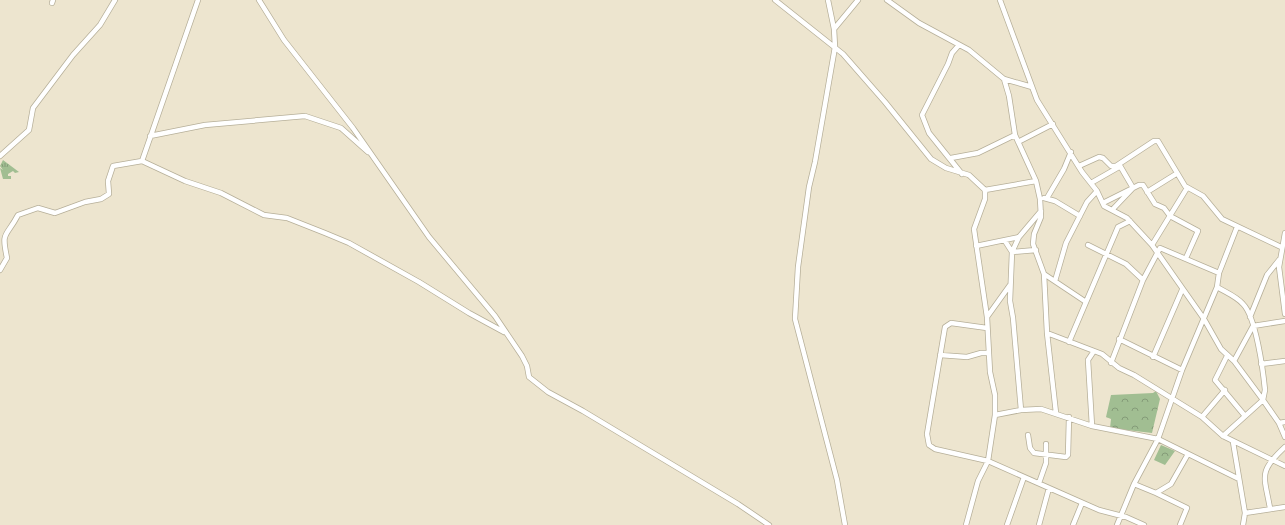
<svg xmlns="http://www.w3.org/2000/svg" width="1285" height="525" font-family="'Sofia Sans Condensed',sans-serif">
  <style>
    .grass { fill: url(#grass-tufts) }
    .forest { fill: url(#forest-crowns) }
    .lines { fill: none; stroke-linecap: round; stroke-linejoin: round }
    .street-casing { stroke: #b6af99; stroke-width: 6 }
    .street { stroke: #fff; stroke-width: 4.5 }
  </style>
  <defs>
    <pattern id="grass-tufts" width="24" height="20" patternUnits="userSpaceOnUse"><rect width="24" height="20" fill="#a1be92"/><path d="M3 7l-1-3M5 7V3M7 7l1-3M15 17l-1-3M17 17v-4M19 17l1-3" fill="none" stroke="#849b78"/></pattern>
    <pattern id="forest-crowns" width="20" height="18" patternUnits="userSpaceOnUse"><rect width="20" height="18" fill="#a1be92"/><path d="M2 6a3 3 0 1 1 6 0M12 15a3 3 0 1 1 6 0" fill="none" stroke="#849b78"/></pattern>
  </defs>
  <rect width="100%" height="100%" fill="#ede5cf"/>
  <path class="grass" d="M3,160L19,172L15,173L13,171L8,174V176H11V179H3L0,168L3,170L0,166Z"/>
  <path class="forest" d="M1156,391L1160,399L1152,433L1110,428L1111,419L1106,417L1111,395L1153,393Z
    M1161,445L1175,451L1165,465L1154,460Z"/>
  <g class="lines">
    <g class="street-casing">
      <path id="street" d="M259,0L284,40L353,128L429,237L495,316L522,356L527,366L529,377L548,392L583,411L738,504L769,525
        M775,0L843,54L885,102L931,159L946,168L969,175L985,190V199L974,229L987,317
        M828,0L834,29L835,47L815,162L809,187L798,267L795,319L837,480L845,525
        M887,0L919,23L969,50L1004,79L1032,87
        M1000,0L1037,100L1082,172L1097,191L1104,206L1127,218L1152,245L1204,319L1221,349L1234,361L1263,400L1279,423L1285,437
        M52,3L53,0
        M834,29L858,0
        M959,45L952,53L948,64L922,115L929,133L962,174
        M1004,79L1009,96L1015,135L1036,181L1040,199L1041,217L1034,234L1033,244L1044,274L1047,333L1056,413
        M150,136L205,125L305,116L341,128L368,152
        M1018,142L1053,124
        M0,156L29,130L33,108L73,55L100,25L115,0
        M951,158L978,153L1015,135
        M142,161L198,0
        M1079,166L1099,157L1103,158L1111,166H1116L1154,141H1158L1185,186L1203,196L1222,219L1281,247
        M1091,183L1119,167
        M985,190L1036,181
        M1147,192L1176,174
        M1044,198L1055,201L1080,216
        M1047,198L1064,169L1071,152
        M1103,203L1139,185H1143L1155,204L1164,208L1170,216L1198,231L1186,258
        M1112,210L1133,188L1119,164
        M1285,233L1279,267L1285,314
        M1019,237L1012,252L1036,250
        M1005,241L1012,252L1010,301L1013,318L1021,410
        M1088,245L1126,264L1143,280
        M1152,245L1187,188
        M976,246L1019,237L1041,211
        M0,270L7,258C1,230 6,238 18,215L38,208L55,213L85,202L101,199L109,194L108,181L113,166L142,161L185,181L221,193L264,215L287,218L325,233L349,243L419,282L469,313L504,332
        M1044,274L1086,302
        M1055,281L1066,243L1087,202L1097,191
        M1217,287C1225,292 1236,296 1243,304C1256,317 1263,370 1265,390L1263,400L1223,436
        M1250,317L1267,275L1279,260
        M987,328L951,323L945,327L927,434L929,445L935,449L988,461L1099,510L1126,517L1144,525
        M1047,333L1102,354L1119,368L1134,375L1202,417L1223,436L1285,466
        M1119,339L1182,370
        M1069,342L1118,227L1130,221
        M940,355L967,357L981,353H989
        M1227,356L1215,380L1245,416
        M1153,357L1182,290
        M1234,361L1253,326L1285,321
        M1111,363L1143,280L1160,248L1219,273
        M1261,364L1285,361
        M995,415L1021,410L1041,409L1092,426L1158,439L1239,479
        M1202,417L1225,390
        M1279,423L1285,422
        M1092,426L1088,360L1094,351
        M1028,435L1030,448L1034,453L1066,457L1068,455L1069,417
        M1233,442L1245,513L1243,525
        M1039,483L1046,463V444
        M1134,484L1156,493L1171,484L1188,454
        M1156,493L1187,508L1180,525
        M1270,508C1264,475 1258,472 1285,447
        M1245,513L1285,507
        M966,525L978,481L988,461L995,415V395L990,372L987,317L1010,285
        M1007,525L1024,477
        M1039,525L1049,488
        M1073,525L1082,503
        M1117,525L1134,484L1158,439L1182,370L1217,287L1219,273L1237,227"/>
    </g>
    <use href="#street" class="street"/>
  </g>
</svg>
